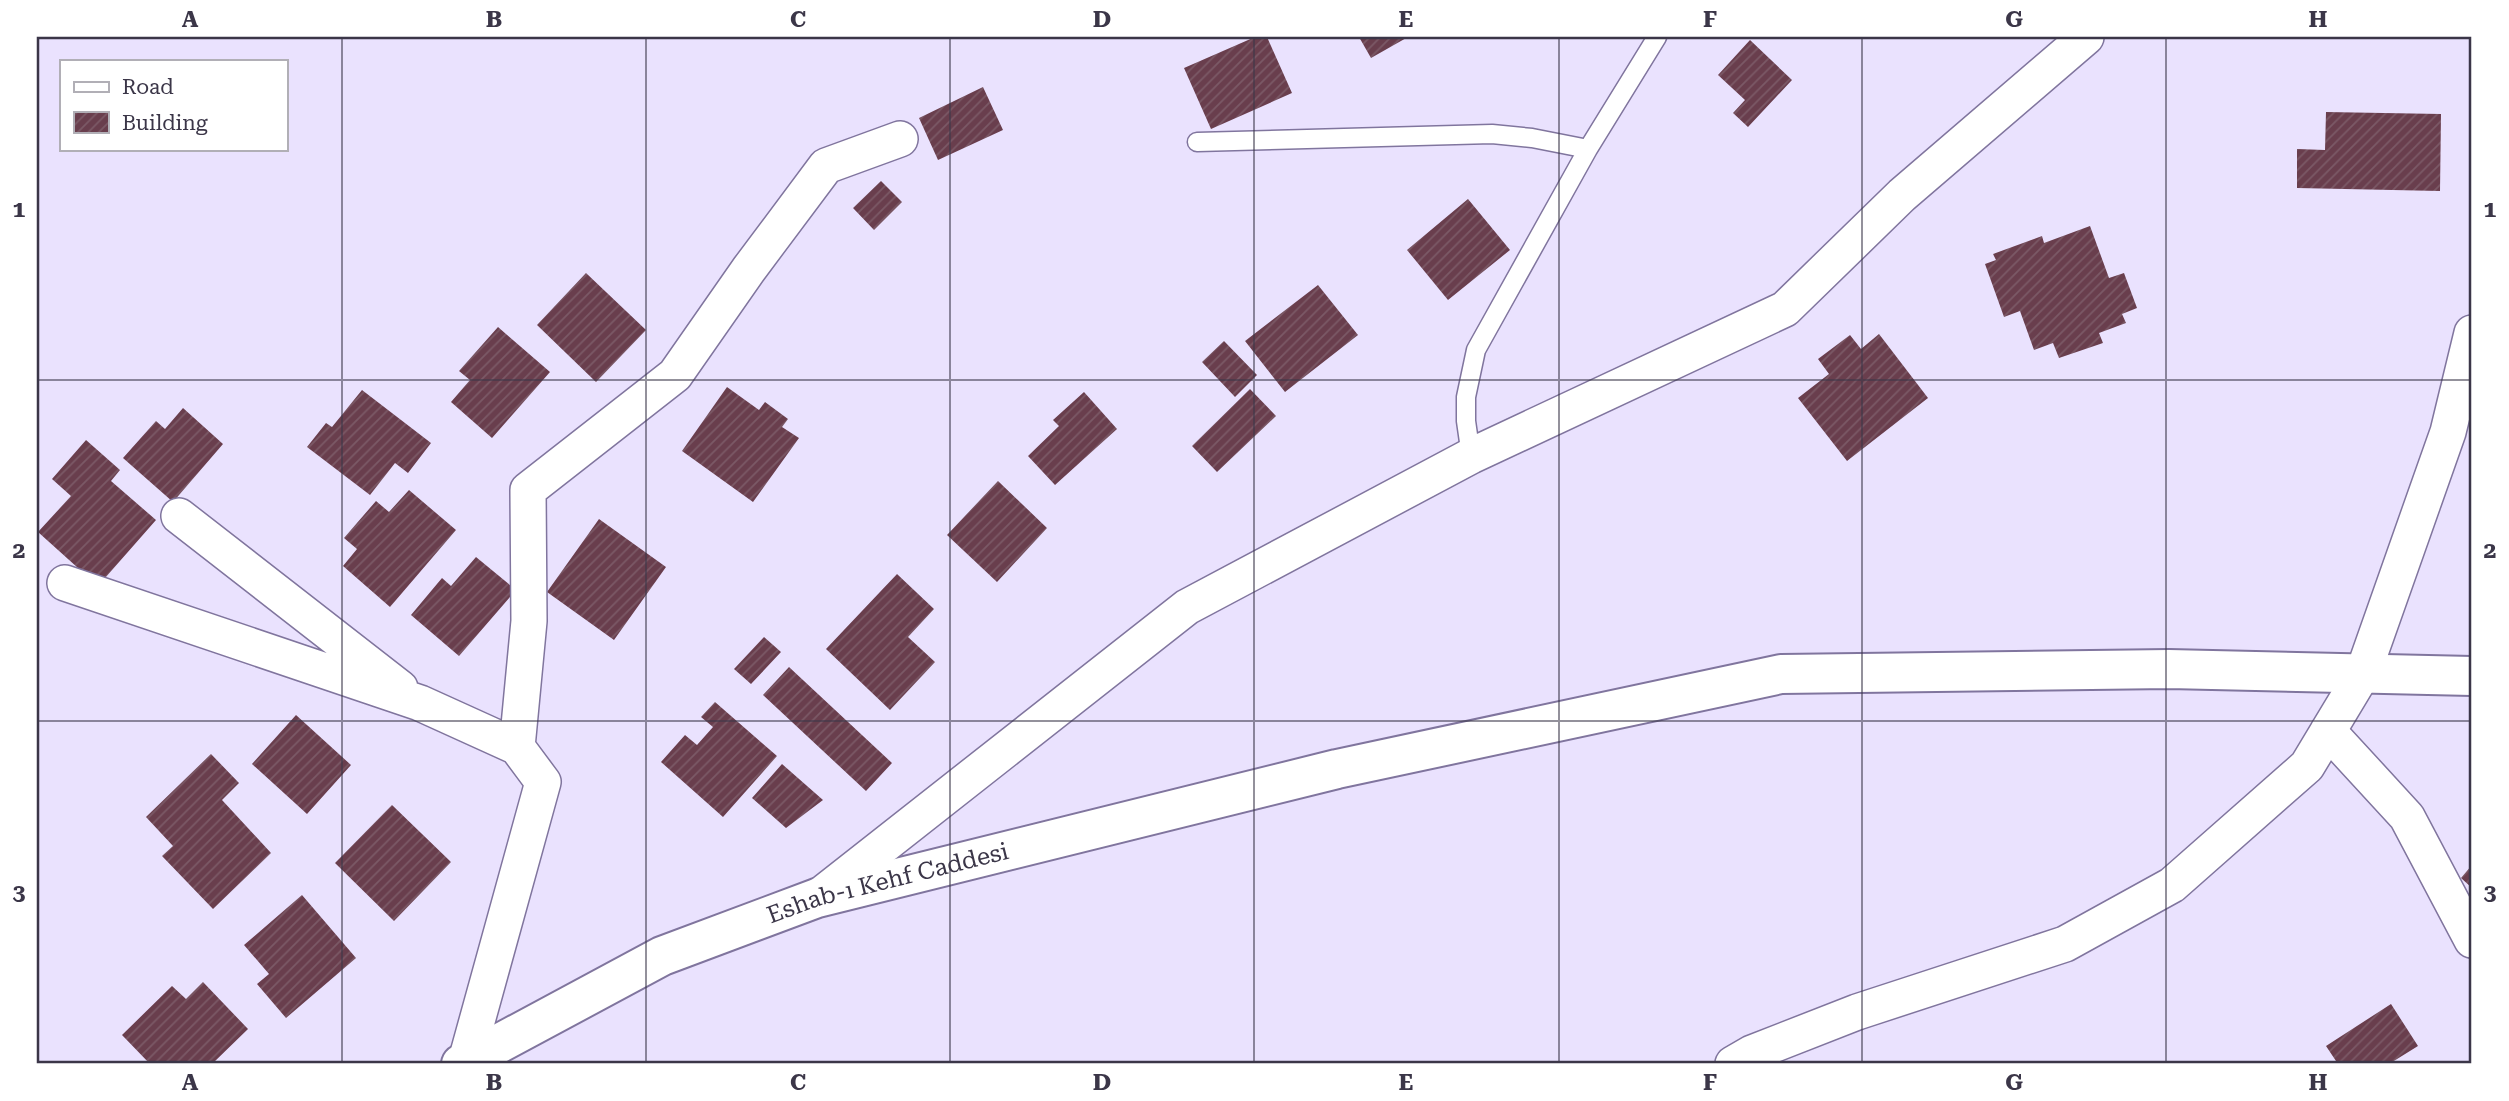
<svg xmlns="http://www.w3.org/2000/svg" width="2509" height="1101" font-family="'Roboto Serif',serif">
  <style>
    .building { fill: url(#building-hatch) }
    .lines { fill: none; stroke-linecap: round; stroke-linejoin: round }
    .service-casing { stroke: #80759e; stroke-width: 21 }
    .minor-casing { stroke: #80759e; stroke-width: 38 }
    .tertiary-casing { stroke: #80759e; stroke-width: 42 }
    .service { stroke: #fff; stroke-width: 18 }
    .minor { stroke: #fff; stroke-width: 35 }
    .tertiary { stroke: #fff; stroke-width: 38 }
    .grid { fill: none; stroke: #3b3648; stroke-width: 2; stroke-opacity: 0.55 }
    .labels { text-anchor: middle; stroke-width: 7; stroke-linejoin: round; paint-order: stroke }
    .street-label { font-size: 24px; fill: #3b3648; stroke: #fff }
    .neatline { fill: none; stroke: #3b3648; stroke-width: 2.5 }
    .grid-label { font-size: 23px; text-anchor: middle; font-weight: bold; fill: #3b3648 }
  </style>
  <defs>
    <pattern id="building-hatch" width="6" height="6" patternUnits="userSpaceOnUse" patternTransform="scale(1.75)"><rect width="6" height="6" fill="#693e4d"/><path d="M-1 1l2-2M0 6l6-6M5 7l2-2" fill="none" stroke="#7b5966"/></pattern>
  </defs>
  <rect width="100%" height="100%" fill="#eae2fe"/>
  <path class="building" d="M1255,37H1267L1292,93L1211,129L1184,68Z
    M1359,37H1408L1371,58Z
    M1750,40L1792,80L1748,127L1733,113L1745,100L1718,75Z
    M983,87L1003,130L938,160L919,118Z
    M2326,112L2441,114L2440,191L2297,188V149L2325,150Z
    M881,181L902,202L874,230L853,208Z
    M1468,199L1510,250L1448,300L1407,250Z
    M2090,226L2109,278L2124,273L2137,308L2122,314L2126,323L2099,333L2103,343L2059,358L2053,343L2034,350L2020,311L2004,317L1985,264L1996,260L1993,254L2042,236L2044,243Z
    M586,273L646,330L596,382L537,325Z
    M1318,285L1358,335L1285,392L1245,341Z
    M498,327L550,372L492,438L451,402L470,380L459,371Z
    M1879,334L1928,398L1847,461L1798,398L1829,374L1818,359L1850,335L1861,349Z
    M1224,341L1257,375L1235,397L1202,362Z
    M727,387L759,410L765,402L788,419L782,427L799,438L753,502L682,451Z
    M1250,389L1276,416L1217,472L1192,446Z
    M362,390L431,443L408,473L395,463L370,495L307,447L326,423L332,427Z
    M1084,392L1117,429L1055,485L1028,456L1059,426L1053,420Z
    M183,408L223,444L173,502L123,458L156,421L165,429Z
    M86,440L120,470L111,481L156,520L98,586L38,532L71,496L52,479Z
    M998,481L1047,528L997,582L947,535Z
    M409,490L456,530L390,607L343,566L357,549L344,538L376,501L389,512Z
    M599,519L666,567L614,640L547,592Z
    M476,557L516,590L459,656L411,615L442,578L451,586Z
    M897,574L934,609L908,637L935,662L890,710L826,649Z
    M764,637L781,652L751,684L734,669Z
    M789,667L892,763L866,791L763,695Z
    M715,702L777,756L723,817L661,762L685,735L697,745L713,727L701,717Z
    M296,715L351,765L307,814L252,764Z
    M211,754L239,783L222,800L271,853L213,909L162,856L173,846L146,817Z
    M782,764L823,800L786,828L752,798Z
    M392,805L451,862L394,921L335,863Z
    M2472,865V888L2461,878Z
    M302,895L356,958L286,1018L257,984L269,974L244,945Z
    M203,982L248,1029L212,1064H150L122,1035L172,986L186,999Z
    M2391,1004L2418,1046L2389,1064H2338L2326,1046Z"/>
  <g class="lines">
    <g class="service-casing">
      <path id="service" d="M1197,142L1492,134L1532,138L1588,149
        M1471,456L1466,421V397L1476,350L1588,149L1657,37"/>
    </g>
    <g class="minor-casing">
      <path id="minor" d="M179,516L400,688
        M65,583L420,703L517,747L543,782L466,1061
        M2328,731L2407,817L2472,940
        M517,747L529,621L528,490L675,375L749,269L826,166L900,139
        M817,898L1187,607L1471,456L1785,309L1902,195L2086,37
        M1733,1064L1752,1053L1857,1012L2065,944L2172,885L2307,766L2363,673L2448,432L2472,333"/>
    </g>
    <g class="tertiary-casing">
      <g id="tertiary">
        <path id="s1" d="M461,1064L662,956L817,898L1337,769L1781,674L2169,669L2472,676"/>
      </g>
    </g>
    <use href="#service" class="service"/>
    <use href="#minor" class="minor"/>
    <use href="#tertiary" class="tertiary"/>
  </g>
  <path class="grid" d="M342,37V1064M646,37V1064M950,37V1064M1254,37V1064M1559,37V1064M1862,37V1064M2166,37V1064M37,380H2472M37,721H2472"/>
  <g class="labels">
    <g class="street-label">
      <text dy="8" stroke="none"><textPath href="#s1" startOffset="466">Eshab-ı Kehf Caddesi</textPath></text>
    </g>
  </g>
  <rect width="2509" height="1101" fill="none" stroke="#ffffff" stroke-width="77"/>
  <rect x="60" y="60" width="228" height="91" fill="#ffffff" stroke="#b1afb6" stroke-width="2"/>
  <rect x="74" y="82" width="35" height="10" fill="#ffffff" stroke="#b1afb6" stroke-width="2"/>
  <text x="122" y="94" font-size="21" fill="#3b3648">Road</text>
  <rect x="74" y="112" width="35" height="21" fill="url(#building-hatch)" stroke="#b1afb6" stroke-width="2"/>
  <text x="122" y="130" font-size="21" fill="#3b3648">Building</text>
  <rect x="38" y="38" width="2432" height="1024" class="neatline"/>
  <g class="grid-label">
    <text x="190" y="27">A</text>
    <text x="494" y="27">B</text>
    <text x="798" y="27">C</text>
    <text x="1102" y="27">D</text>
    <text x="1406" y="27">E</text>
    <text x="1710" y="27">F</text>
    <text x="2014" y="27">G</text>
    <text x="2318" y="27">H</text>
    <text x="19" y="217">1</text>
    <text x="2490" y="217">1</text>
    <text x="19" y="558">2</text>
    <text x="2490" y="558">2</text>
    <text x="19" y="900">3</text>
    <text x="2490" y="900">3</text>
    <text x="190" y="1090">A</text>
    <text x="494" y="1090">B</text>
    <text x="798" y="1090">C</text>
    <text x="1102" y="1090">D</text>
    <text x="1406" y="1090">E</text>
    <text x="1710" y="1090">F</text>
    <text x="2014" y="1090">G</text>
    <text x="2318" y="1090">H</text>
  </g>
</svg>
